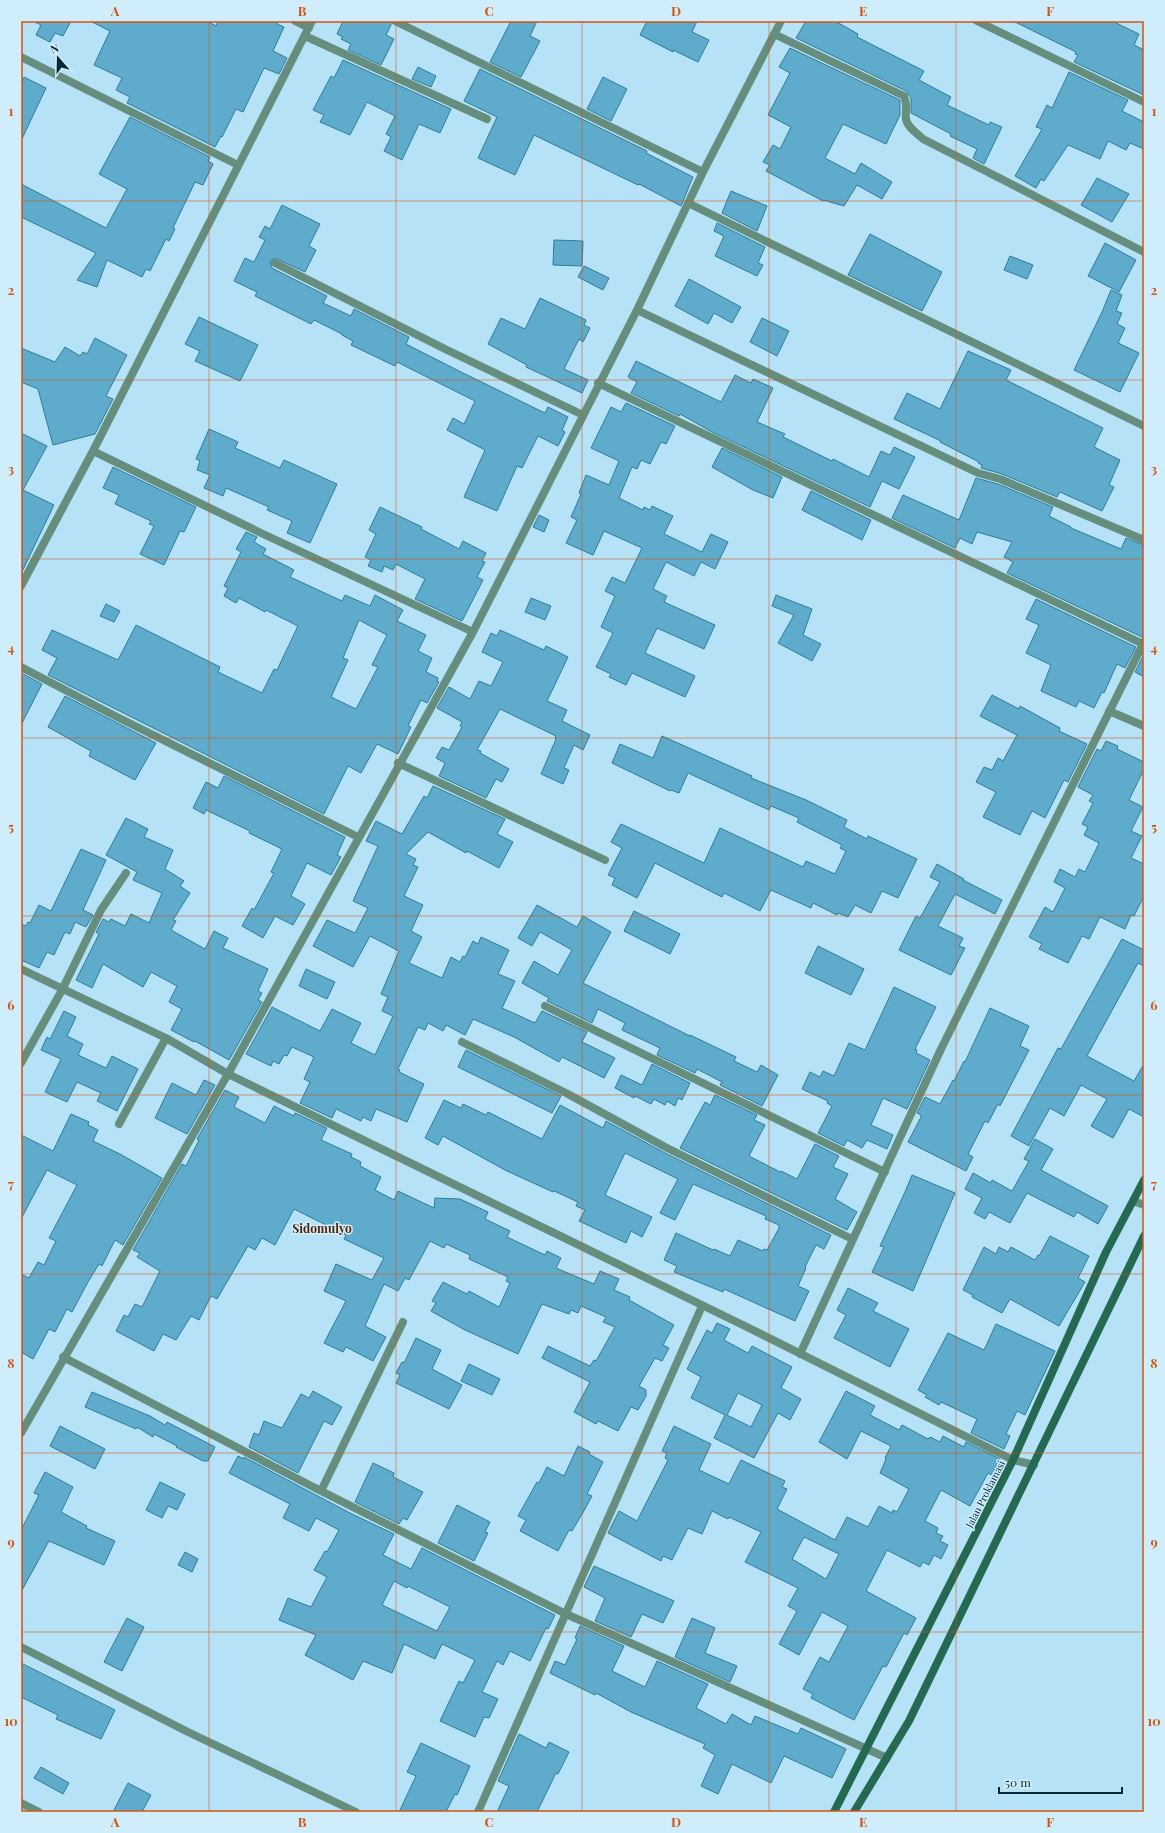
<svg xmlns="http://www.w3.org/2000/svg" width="1165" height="1833" font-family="'Playfair Display',serif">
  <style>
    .building { fill: #5fabcc; stroke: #2d7c9b; fill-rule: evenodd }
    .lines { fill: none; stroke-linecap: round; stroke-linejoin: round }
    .street { stroke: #658e7e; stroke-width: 8 }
    .secondary { stroke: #256953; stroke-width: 8 }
    .grid { fill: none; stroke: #d15410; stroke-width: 1; stroke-opacity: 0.55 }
    .labels { text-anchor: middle; stroke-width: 3; stroke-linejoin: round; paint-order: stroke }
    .street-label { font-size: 10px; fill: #062835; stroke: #d0edfb }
    .quarter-label { font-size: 12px; font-weight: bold; fill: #4f2103; stroke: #d0edfb }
    .neatline { fill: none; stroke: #d15410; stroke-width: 1.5 }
    .grid-label { font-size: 13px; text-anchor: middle; font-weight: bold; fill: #d15410 }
  </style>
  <rect width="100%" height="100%" fill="#b6e2f7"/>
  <path class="building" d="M33,21H71L63,36L55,33L50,42L36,35L41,25Z
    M90,21H207L216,26L218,21H279L277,24L284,27L273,51L287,58L279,74L264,68L243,112L236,109L222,137L221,136L215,147L127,103L130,97L116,90L122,78L94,65L110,31Z
    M343,21H390L391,25L386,35L394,39L381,65L348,50L351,44L341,39L343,37L337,34Z
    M511,21H537L530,36L540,41L521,77L490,62Z
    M647,21H697L692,32L709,40L698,62L673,50V52L640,35Z
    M806,21H835L858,34L857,37L924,71L919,80L951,97L947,105L989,125L990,122L1002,127L984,164L973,158L977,149L950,136L951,134L911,113V98L906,91L796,38Z
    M1013,21H1112L1139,34L1134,45L1144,50V95L1074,62L1078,55L1075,54L1076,52Z
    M790,48L900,100V115L886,144L843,124L825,158L855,174L861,163L892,182L882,199L857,185L844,206L823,200V201L766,171L770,165L763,162L773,145L780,149L791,127L768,115L790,73L779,67Z
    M343,60L451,109L440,133L419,124L402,160L384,151L391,137L386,134L395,116L367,102L350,135L320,122L324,115L313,110L331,76L334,78Z
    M418,67L436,76L431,87L412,79Z
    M480,69L647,151L646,153L693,177L681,206L639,184L638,185L534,135L515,175L478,158L497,117L464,101Z
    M1069,72L1128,100L1122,111L1144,122V149L1130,143L1126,150L1108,141L1100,159L1068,145L1044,181L1041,179L1036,188L1015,176L1042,129L1036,127L1047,105L1052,108Z
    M24,77L46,88L21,141V85Z
    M603,77L627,89L611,121L587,109Z
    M130,117L210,157L208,161L213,164L203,185L195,182L173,228L175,229L169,241L166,239L150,271L146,269L142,277L107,260L97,287L77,280L96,253L21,217V184L106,228L127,189L99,174Z
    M1097,178L1129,194L1112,222L1081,205Z
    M731,191L767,206L757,231L722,213Z
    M282,205L320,224L309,246L316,250L305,272L275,258L270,261L272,268L327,296L323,303L351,316L354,309L409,337L406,344L459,371L545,413L548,407L568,417L562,430L565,432L558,446L538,436L522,468L517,466L497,511L464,497L485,450L447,430L453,418L464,424L475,401L397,362L395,366L351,345L353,341L342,335V334L314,320L311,324L255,296L257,292L234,281L245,258L254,262L265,240L259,237L265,226L270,229Z
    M717,223L765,247L758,263L763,265L757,276L715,256L724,236L714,231Z
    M870,234L942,272L922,311L848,275Z
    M554,240L583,241L582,266L553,265Z
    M1105,243L1136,260L1119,292L1088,276Z
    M1010,256L1033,265L1027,279L1004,270Z
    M584,266L609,278L603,290L578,277Z
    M689,279L741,307L732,323L714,313L708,324L675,306Z
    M1111,290L1122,295L1116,311L1122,313L1117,324L1125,328L1118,343L1139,353L1120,392L1074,370L1102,312Z
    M540,298L586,320L584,325L590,328L583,342L579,339L564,369L588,380L582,393L526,367L527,365L488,344L501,318L525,329Z
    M199,317L258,345L240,381L195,361L200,351L185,344Z
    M762,318L789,331L777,356L750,342Z
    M95,338L127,355L106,396L113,399L95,434L53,445L38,389L21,382V348L55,362L65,347L80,356L83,352L87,354Z
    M968,351L1011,370L1006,380L1103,428L1094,447L1120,460L1109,485L1114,487L1102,511L1060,492L1057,497L1002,474L981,468L982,465L978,463L979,462L940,442L941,441L894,419L907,393L940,409Z
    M636,361L721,402L735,375L751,383L753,379L773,388L757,422L785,434L783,437L832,461L833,459L869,477L881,451L890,455L894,447L915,457L899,489L882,481L870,507L712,432L680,414L679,416L631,393L637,382L628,377Z
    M626,403L675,426L666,444L661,442L650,464L641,460L637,469L632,467L619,498L643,510L644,507L650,510L652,506L673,516L664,534L702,552L711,534L728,542L715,569L701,562L694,576L666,562L653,589L667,596L664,602L715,625L704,649L657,628L645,653L695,676L685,697L632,673L626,685L609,677L611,674L596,667L613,633L601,627L615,596L605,591L612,577L625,583L642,548L604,531L593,555L566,543L577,520L571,517L581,494L579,493L586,475L609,485L619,461L591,448L611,407L621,412Z
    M209,429L238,442L235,448L280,468L284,460L337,484L310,543L287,533L292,521L267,510L269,507L226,488L223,496L204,488L210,475L197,470L200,461L196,459Z
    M21,433L47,446L23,490L54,505L21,574Z
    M722,448L782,477L773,498L753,490L712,467Z
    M113,467L196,507L184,532L180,531L164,565L140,554L154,526L149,524L151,521L115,504L119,495L103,488Z
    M976,478L998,484L1053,507L1049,516L1071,527V528L1121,549L1126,538L1144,545V637H1142L1007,573L1013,562L1004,557L1012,542L977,532L972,544L960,538L955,548L892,518L903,495L959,520Z
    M811,491L871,520L862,540L802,510Z
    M380,507L422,527L421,529L459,549L463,541L486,553L482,561L485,562L477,577L483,580L462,621L415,599L425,579L396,564L393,570L384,566L382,572L368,566L371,560L365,557L376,534L369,530Z
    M539,515L549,520L544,532L533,527Z
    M246,532L257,537L254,542L266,549L263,554L294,570L290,577L342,601L345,595L370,606L375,595L403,610L397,621L426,635L418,651L432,658L426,672L438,678L437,681L439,682L427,703L421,700L408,726L411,727L398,754L377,744L361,773L348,766L324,814L48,675L57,658L42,650L52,630L118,660L136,625L220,667L218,672L262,693L274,669L277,670L298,626L266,610L265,612L239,598L236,603L224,596L228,588L224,586L241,552L236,549ZM359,620L387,635L372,665L378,667L356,709L331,697L348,660L343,658Z
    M776,595L812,609L803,635L821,644L812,661L778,643L794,615L772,606Z
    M531,598L551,606L545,620L525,612Z
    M1036,599L1136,647L1125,668L1117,664L1104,693L1102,692L1094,708L1079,701L1076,707L1041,691L1051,665L1026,653L1039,625L1026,619Z
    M106,604L120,611L114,622L100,616Z
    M500,630L544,650L546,646L568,657L547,701L567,710L562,721L590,735L583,750L574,745L564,768L569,770L563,784L541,774L556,739L555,738L556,736L500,709L477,750L481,751L480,753L509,769L502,782L496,779L486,798L439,776L445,763L436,758L442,747L449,750L462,727L460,726L462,722L437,708L449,687L470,699L479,681L491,686L503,662L482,652L491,633L497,636Z
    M1144,654V677L1135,672Z
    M21,673L42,684L21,725Z
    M992,695L1019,709L1020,706L1060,728L1059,731L1087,744L1068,782L1064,780L1045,818L1032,811L1020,835L983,817L996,792L976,782L984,767L992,770L998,758L1003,761L1017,735L980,716Z
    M65,696L156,743L135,780L89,756L91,751L48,727Z
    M662,736L752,776L751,778L806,800L847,820L844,827L867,839L868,836L917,859L898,898L882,891L871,913L855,905L848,917L838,913L837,915L813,903L811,908L771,890L760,911L724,893L722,897L655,863L637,898L612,885L615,878L608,875L622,848L611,842L621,824L704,863L720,828L803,867L806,861L835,874L846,851L840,848L842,845L797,822L799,818L771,806L769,810L688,773L679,793L671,790L670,791L612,763L620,744L653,758Z
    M1106,741L1118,746L1117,749L1144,762V769L1129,800L1143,807L1131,831L1142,836L1131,858L1144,864V896L1134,916L1131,915L1125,929L1100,917L1089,939L1082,936L1068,963L1039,949L1042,944L1029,937L1045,907L1053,912L1065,888L1054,882L1060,869L1075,877L1079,869L1085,872L1099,843L1084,835L1088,827L1082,824L1093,803L1089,801L1093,795L1078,787L1097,749L1101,751Z
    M224,776L345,837L337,855L341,857L331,875L307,863L291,896L305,904L293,925L275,916L263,938L242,926L252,908L254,910L274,873L271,872L282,849L249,833L250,831L206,810L204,814L193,808L206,782L218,788Z
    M433,786L505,819L497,834L513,842L499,868L467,851L466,853L428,832L406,854L416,859L413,865L418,867L404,896L423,905L411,931L422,937L409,963L442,978L451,957L460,962L463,956L465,957L473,941L478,944L481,937L509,950L498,974L515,981L502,1008L535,1023L542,1011L587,1032L582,1042L615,1058L604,1078L562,1057L559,1062L514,1037L473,1019L465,1035L446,1025L443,1031L428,1023L425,1030L418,1027L398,1069L400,1070L399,1072L424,1084L407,1122L376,1109L371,1121L363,1117L361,1121L336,1109L332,1118L300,1103L310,1082L304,1079L314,1057L292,1047L287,1056L284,1055L279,1064L273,1061L271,1066L246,1054L272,1007L320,1031L332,1009L361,1023L351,1043L375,1055L393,1016L382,1011L388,997L381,994L399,951L370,936L353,967L313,946L327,920L355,933L368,908L353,901L378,846L366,841L376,821L402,834L424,796L427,798Z
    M126,818L148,829L144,837L173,850L165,869L184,881L180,886L190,893L173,920L176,921L171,930L205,949L214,931L228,938L223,948L268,969L258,991L262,993L258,1000L262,1002L229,1060L195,1041L194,1042L171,1030L182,1009L169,1002L177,986L151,972L143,987L103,964L92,988L76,980L99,934L96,932L103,919L109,922L111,919L125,926L131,914L149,923L162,893L133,880L137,872L106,855Z
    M81,849L106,860L83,910L93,915L86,927L75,922L70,934L65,932L54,955L47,952L39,968L21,960V924L26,926L28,922L30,923L39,905L51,911Z
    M937,864L964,879L963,880L1002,900L995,914L955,894L938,926L963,938L959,946L965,948L951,975L899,950L916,916L920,918L940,882L930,877Z
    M537,905L577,927L583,916L611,932L583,983L690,1036V1035L736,1057L734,1061L757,1072L761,1065L778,1075L762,1106L720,1085L722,1082L697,1069L695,1073L657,1055L660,1048L622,1030L625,1023L598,1009L592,1023L547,1001L549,998L522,983L534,961L558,975L572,950L540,932L532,946L518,938Z
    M634,911L680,934L670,954L624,931Z
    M1122,939L1144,950V966L1138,963L1087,1056L1134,1081L1144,1064V1117L1129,1109L1113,1138L1091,1126L1107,1099L1081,1085L1064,1116L1050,1108L1029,1146L1011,1136L1058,1048L1061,1049Z
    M818,946L864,969L851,995L805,973Z
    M306,969L335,982L327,999L299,986Z
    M894,987L936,1007L915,1049L917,1050L916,1053L930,1060L907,1109L883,1098L871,1125L893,1135L887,1149L867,1140L862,1148L847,1140L844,1146L818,1133L832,1106L827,1103L828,1101L802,1089L810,1072L820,1077L823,1071L834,1076L849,1043L865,1050Z
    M990,1008L1029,1026L1020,1046L1029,1050L1000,1106L998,1104L988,1123L985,1121L968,1154L973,1157L966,1171L908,1142L921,1117V1115L917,1113L925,1097L940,1104L953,1080L954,1081L964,1061L965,1062Z
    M64,1011L76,1017L67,1036L83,1044L78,1055L106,1068L112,1056L138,1069L117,1111L97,1101L101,1093L77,1082L67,1102L45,1092L61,1059L41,1050L47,1037L50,1039Z
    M466,1050L561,1096L552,1113L458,1067Z
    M652,1064L690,1083L682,1100L678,1098L675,1106L667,1101L665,1105L654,1099L651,1104L635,1096L634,1098L615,1088L621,1075L642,1085Z
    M204,1080L215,1085L187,1134L155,1118L172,1083L196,1095Z
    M225,1090L239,1097L234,1107L265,1123L274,1106L294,1116L295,1113L327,1128L321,1140L352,1154L351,1157L361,1162L360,1166L381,1177L375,1190L394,1200L398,1191L434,1208L435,1198L460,1199L488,1212L485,1219L510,1231L507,1237L545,1255L547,1251L561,1258L556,1268L594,1284L600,1271L619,1279L614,1290L630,1297L629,1300L674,1325L663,1345L669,1348L662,1361L655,1358L639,1386L646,1390V1396L638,1410L631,1407L618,1431L598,1421L596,1424L574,1412L590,1382L542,1358L548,1346L590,1366L594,1360L596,1361L615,1327L603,1322L606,1317L581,1306L578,1313L571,1310L569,1314L542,1304L518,1354L465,1330L431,1311L436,1303L432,1301L443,1282L467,1294L469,1291L499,1307L510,1283L506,1281L508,1277L469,1259L470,1255L446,1244L444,1248L430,1241L409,1280L405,1278L398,1291L384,1284L365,1326L386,1337L373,1361L346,1347L343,1352L324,1343L346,1301L324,1291L336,1264L372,1280L384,1258L344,1239L346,1235L294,1209L275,1245L262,1238L255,1250L248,1246L217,1299L211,1296L199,1320L191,1316L176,1340L163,1334L154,1351L116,1331L124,1315L128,1317L135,1304L142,1307L160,1271L137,1257L140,1253L133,1250L182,1164L186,1166L199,1140L197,1139Z
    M715,1095L757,1115L754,1120L765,1125L749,1156L780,1172L781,1171L797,1179L815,1144L839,1156L833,1167L848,1174L835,1199L857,1212L847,1230L680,1148L705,1102L710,1105Z
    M444,1100L461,1108L463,1104L486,1115L488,1112L542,1139L560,1105L603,1128L606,1121L665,1153L831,1235L824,1249L816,1245L805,1267L806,1268L798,1286L809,1291L795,1321L724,1289L723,1292L674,1272L677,1266L664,1260L676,1233L713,1250L714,1249L730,1256L738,1240L763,1251L764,1249L767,1250L779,1228V1225L765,1219L766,1216L693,1184L675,1220L660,1213L678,1179L625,1153L605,1195L652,1217L642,1237L631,1231L626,1243L579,1221L585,1210L576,1206L578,1202L554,1191L553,1192L507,1171L443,1136L438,1145L425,1138Z
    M71,1114L89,1122L88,1125L98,1130L93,1141L120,1154L162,1178L123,1245L115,1240L102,1266L99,1264L88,1282L72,1312L67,1309L55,1332L49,1329L33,1359L21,1352V1274L29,1278L38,1262L44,1265L56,1241L49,1238L77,1185L47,1170L21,1219V1135L53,1151Z
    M1035,1139L1053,1149L1041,1170L1108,1206L1098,1224L1077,1212L1074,1217L1027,1193L1010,1223L989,1212L985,1219L974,1213L982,1198L965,1189L973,1173L991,1183L992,1180L1012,1191L1029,1161L1024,1159Z
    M912,1175L955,1193L913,1291L872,1272L884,1247L880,1246L905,1192Z
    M1050,1236L1089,1256L1078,1278L1085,1282L1059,1326L1010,1299L1002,1313L972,1297L973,1295L963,1290L984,1247L996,1254L999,1247L1008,1252L1011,1247L1035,1260L1038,1255L1039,1256Z
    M848,1288L878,1303L873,1311L909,1329L890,1367L834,1338L846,1315L837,1310Z
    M717,1323L730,1329L724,1340L748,1353L752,1346L792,1367L781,1388L801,1399L790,1420L778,1413L754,1458L714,1438L725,1415L691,1398L701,1377L687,1369L707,1330L712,1333ZM738,1393L762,1405L751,1427L727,1415Z
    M996,1324L1055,1351L1025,1415L1017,1411L1006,1434L1010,1436L1004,1449L971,1433L977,1419L941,1402L939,1405L925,1397L927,1395L918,1390L948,1333L984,1350Z
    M416,1338L441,1350L432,1369L462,1385L449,1409L396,1383L400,1375L396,1373L402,1362L404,1363Z
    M469,1364L500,1379L492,1395L461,1381Z
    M313,1391L342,1407L332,1425L324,1421L298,1473L249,1447L254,1433L259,1435L264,1421L282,1428L301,1394L309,1398Z
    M846,1391L875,1406L870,1415L899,1430L902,1425L928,1439L930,1437L940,1442L943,1436L964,1447L966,1442L1000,1459L992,1475L988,1473L970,1506L941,1490L925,1521L938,1528L936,1533L943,1536L940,1541L948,1545L941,1559L934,1555L929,1565L923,1562L920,1567L887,1550L866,1591L916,1618L907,1635L904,1633L886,1667L883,1666L854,1720L811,1698L813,1694L803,1689L820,1657L829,1662L848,1626L822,1612L799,1655L779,1644L797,1611L788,1606L798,1588L745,1562L761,1532L729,1517L728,1519L712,1511L702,1534L688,1528L672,1560L663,1556L661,1561L608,1533L619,1511L637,1521L668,1460L665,1458L667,1453L662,1451L674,1426L711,1444L699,1470L729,1484L741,1460L785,1481L782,1487L787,1489L777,1509L835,1540L847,1517L868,1527L879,1506L892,1513L893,1510L897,1512L909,1489L880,1473L886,1459L885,1458L891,1446L861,1431L847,1459L819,1442ZM804,1537L839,1554L826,1579L792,1559Z
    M92,1392L150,1416L165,1425L167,1422L215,1447L208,1461H203L176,1447L177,1446L154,1434L153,1437L137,1427L136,1429L85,1407Z
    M60,1426L105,1449L95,1469L50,1446Z
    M578,1446L590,1452L589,1454L603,1462L587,1494L592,1496L585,1509L572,1531L569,1530L558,1551L520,1531L526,1520L518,1516L537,1482L539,1483L547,1467L564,1476Z
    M238,1456L244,1459V1457L350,1513L394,1534L383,1555L411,1569L422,1548L555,1615L548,1629L546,1628L530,1661L510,1651L503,1665L497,1661L482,1692L498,1699L489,1718L484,1717L475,1737L440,1721L459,1681L463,1683L475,1660L442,1644L435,1659L404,1644L392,1673L363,1661L353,1680L305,1655L316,1635L279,1620L288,1598L311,1607L327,1577L314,1570L325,1551L327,1552L339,1530L316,1518L309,1531L283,1518L290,1504L229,1473ZM394,1581L407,1588L408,1586L450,1607L437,1631L382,1605Z
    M373,1463L394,1473L393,1477L423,1492L407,1520L403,1518L399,1524L355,1502Z
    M45,1472L73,1487L61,1512L87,1526L86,1528L115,1541L104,1565L49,1541L21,1592V1530L39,1495L34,1493Z
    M160,1482L185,1494L177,1510L168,1506L162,1518L146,1510Z
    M457,1505L490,1522L485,1532L488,1533L474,1561L438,1543Z
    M185,1552L198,1559L192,1572L178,1565Z
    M594,1566L674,1601L663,1623L642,1614L631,1637L595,1621L605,1598L584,1587Z
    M127,1618L144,1627L122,1671L104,1662Z
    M692,1618L715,1628L705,1653L737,1666L730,1682L675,1657Z
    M580,1626L624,1646L612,1671L645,1687L657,1661L708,1684L696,1708L726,1724L732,1714L751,1725L755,1716L798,1734L801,1728L846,1749L832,1778L784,1756L771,1783L732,1764L718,1794L701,1786L715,1755L703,1748L705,1744L631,1712L596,1693L595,1695L550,1673L555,1661L565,1665L577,1639L575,1638Z
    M21,1663L115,1710L101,1739L56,1719L58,1715L21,1697Z
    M519,1734L546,1748L549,1742L569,1752L558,1774L556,1773L537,1812H497L509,1786L498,1781Z
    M421,1743L470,1766L457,1795L455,1794L446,1812H399L416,1776L407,1772Z
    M41,1767L69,1783L63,1794L34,1778Z
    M128,1783L151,1795L142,1812H113Z"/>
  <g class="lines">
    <path class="street" d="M295,21L309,28
      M395,21L703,172
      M977,21L1144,102
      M774,34L904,96C908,105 905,111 906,119C907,127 918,134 923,139L1144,252
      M305,36L487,119
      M21,57L238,165
      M688,203L1144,426
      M275,263L447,350L583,415
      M637,310L978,473L1000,479L1144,540
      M598,383L1143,644
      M93,451L261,533L473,632
      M21,586L93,451L312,21
      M21,667L115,716L358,837
      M1109,711L1144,726
      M398,763L605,860
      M21,969L166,1038L228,1074L749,1328L1013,1460L1034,1465
      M545,1006L885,1172
      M462,1042L566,1093L667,1148L852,1239
      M21,1063L62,990L101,910L126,873
      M119,1124L166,1038
      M1133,1201L1144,1205
      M800,1354L941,1049L1144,642
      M63,1357L321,1491L566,1614L887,1758
      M21,1433L228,1074L473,632L637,310L703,172L781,21
      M321,1491L403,1322
      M21,1647L190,1733L356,1812
      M21,1803L39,1812
      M478,1812L702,1306"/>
    <path class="secondary" d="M834,1812L1013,1460L1106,1252L1144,1180
      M854,1812L909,1721L1144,1236"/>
  </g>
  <path class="grid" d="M209,21V1812M396,21V1812M582,21V1812M769,21V1812M956,21V1812M21,201H1144M21,380H1144M21,559H1144M21,738H1144M21,916H1144M21,1095H1144M21,1274H1144M21,1453H1144M21,1632H1144"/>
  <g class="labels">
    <g class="street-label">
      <text transform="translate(985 1494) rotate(-63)" y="4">Jalan Proklamasi</text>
    </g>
    <g class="quarter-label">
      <text x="322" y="1233">Sidomulyo</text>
    </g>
  </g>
  <rect width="1165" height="1833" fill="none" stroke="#d0edfb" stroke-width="44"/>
  <g transform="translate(58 58) rotate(340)" stroke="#d0edfb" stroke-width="3" paint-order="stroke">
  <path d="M0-3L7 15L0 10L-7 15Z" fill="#062835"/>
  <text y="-6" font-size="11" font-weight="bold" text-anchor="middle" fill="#062835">N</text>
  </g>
  <path d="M999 1787v6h123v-6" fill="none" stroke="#062835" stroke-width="2"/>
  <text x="1005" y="1787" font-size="12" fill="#062835" stroke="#d0edfb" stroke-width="3" paint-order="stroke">50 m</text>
  <rect x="22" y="22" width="1121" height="1789" class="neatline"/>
  <g class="grid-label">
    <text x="115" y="16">A</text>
    <text x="302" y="16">B</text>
    <text x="489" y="16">C</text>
    <text x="676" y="16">D</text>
    <text x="863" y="16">E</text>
    <text x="1050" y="16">F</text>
    <text x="11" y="116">1</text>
    <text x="1154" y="116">1</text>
    <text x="11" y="295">2</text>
    <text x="1154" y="295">2</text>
    <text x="11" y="474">3</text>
    <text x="1154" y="474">3</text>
    <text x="11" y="653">4</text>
    <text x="1154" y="653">4</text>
    <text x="11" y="832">5</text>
    <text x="1154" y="832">5</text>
    <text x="11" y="1010">6</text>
    <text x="1154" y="1010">6</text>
    <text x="11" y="1189">7</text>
    <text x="1154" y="1189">7</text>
    <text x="11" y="1368">8</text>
    <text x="1154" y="1368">8</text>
    <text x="11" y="1547">9</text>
    <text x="1154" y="1547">9</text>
    <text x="11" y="1726">10</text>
    <text x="1154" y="1726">10</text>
    <text x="115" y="1827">A</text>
    <text x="302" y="1827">B</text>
    <text x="489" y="1827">C</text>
    <text x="676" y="1827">D</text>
    <text x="863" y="1827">E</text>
    <text x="1050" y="1827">F</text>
  </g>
</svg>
